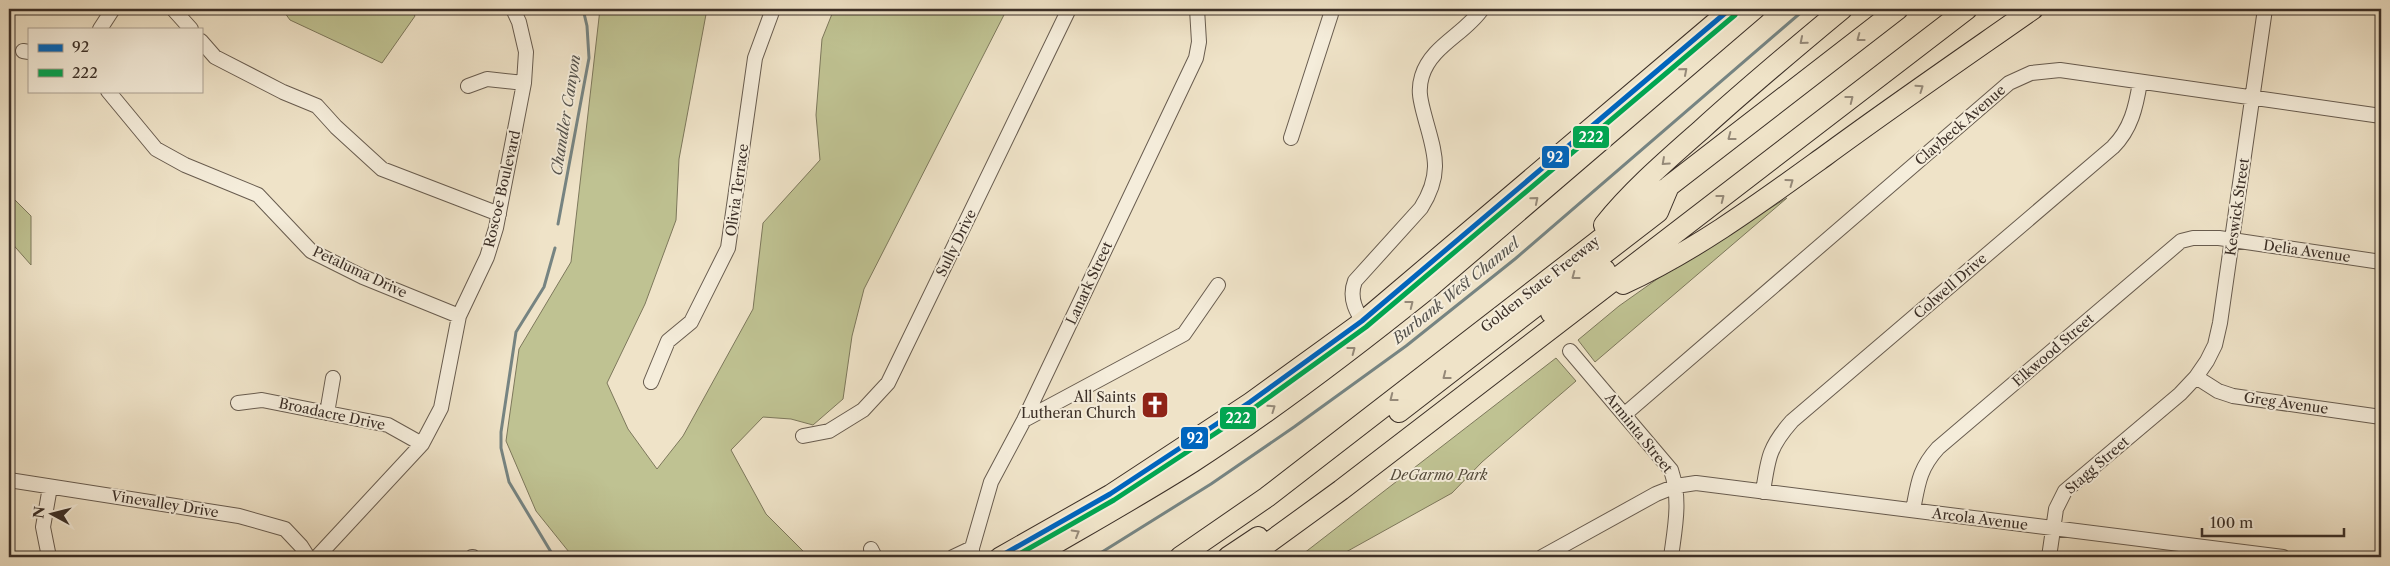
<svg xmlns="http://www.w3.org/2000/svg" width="2390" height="566" font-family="'Libre Caslon Text',serif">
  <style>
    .green { fill: #bfc292; stroke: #7d785c }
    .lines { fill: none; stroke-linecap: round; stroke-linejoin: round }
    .stream { stroke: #768482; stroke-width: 3 }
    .minor-casing { stroke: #685c4f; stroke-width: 16 }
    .major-casing { stroke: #3b2f27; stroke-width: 20 }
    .highway-casing { stroke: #3b2f27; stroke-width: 22 }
    .minor { stroke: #f5eddb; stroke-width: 14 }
    .major { stroke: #efe3c8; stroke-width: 18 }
    .highway { stroke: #efe3c8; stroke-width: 20 }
    .bus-1-casing { stroke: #f5eddb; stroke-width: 9 }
    .bus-2-casing { stroke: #f5eddb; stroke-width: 9 }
    .bus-1 { stroke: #0065bd; stroke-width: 5 }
    .bus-2 { stroke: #00a651; stroke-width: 5 }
    .oneway { stroke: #958978 }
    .labels { text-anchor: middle; stroke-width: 4; stroke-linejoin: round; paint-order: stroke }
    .street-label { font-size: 14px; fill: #3b2f27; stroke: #f5eddb }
    .poi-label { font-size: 14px; fill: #3b2f27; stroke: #f5eddb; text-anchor: end }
    .park-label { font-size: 14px; font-style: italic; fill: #554c3c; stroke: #f5eddb }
    .water-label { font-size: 15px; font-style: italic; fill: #54524d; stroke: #f5eddb }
    .line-badge { stroke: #f5eddb; stroke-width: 2 }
    .badge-label { font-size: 14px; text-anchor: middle; font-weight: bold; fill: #fff }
  </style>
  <rect width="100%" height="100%" fill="#efe3c8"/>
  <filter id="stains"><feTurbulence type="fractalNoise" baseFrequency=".004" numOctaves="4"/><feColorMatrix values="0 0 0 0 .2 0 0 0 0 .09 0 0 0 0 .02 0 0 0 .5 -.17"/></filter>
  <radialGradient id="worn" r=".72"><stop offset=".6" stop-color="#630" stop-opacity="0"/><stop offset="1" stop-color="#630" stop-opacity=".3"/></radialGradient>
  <path class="green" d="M282,9H411L415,16L382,63L290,20Z
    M600,9H707L679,159L676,220L645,304L607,383L628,429L657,469L683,436L753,309L763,223L820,160L816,115L822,39L834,9H1007L864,289L852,336L843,399L813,425L791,419L763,417L731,450L766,514L807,555L804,557H573L536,511L506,441L519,349L571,262Z
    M9,194L31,216V265L9,240Z
    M1787,198L1595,362L1578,340L1619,306L1684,260Z
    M1556,358L1576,381L1482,462L1452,493L1337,557H1299Z"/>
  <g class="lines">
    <path class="stream" d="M558,224L589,58L587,26L583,9
      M554,557L509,482L501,448V432L516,332L544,287L555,248
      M1094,557L1211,484L1294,427L1406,346L1515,259L1805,9"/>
    <g class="minor-casing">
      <path id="minor" d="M173,9L191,29
        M100,29L113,9
        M201,41L215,57L283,92L317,106L336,127L382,169L499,214
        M23,51L29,52
        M468,86L487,79L524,83
        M108,91L156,149L185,165L258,195L311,251L363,277L459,316
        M1291,138L1331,14V9
        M1367,328C1357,313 1348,299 1355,281L1421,208C1445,170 1433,150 1423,110C1420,98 1418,89 1422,76C1431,46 1465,34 1482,9
        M1570,351L1671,470C1681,500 1675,527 1671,557
        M2196,377L2218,391L2233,396L2381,417
        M651,382L668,341L691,322L728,248L755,58L773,9
        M238,403L262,400L388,425L422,444
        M327,413L333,378
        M1625,414L2009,83L2031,73L2060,70L2381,116
        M1024,420L1184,334L1218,285
        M803,436L829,431L863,410L888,383L1069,9
        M9,480L239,516L285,529L301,546L308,557
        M1763,492C1768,458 1769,447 1792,421L2113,147C2131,129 2136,107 2140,82
        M1913,510C1918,484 1919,469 1938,448L2181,241L2193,238H2219L2381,262
        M871,549L875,557
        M49,557L43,527L50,487
        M317,557L422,444L441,408L459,316L487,257L496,228L524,83L526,52L519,22L513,9
        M472,557H473
        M953,557L972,548
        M972,557V548L991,482L1024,420L1196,58L1199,42L1197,9
        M1542,557L1656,494L1676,486L1696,483L2283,557
        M2049,557L2056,509L2065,491L2180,394L2196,377L2207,361L2215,345L2220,323L2265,9"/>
    </g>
    <g class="major-casing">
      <path id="major" d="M999,557L1110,494L1250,402L1362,321L1730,9
        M1034,557C1087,526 1141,496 1193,463C1275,410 1352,351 1428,290L1756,9"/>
    </g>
    <g class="highway-casing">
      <path id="highway" d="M1604,225C1632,190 1667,160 1701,130C1747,88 1795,48 1842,9
        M1623,284C1695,251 1760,203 1825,156C1893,106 1963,58 2033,9
        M1551,313L1605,270
        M1399,412L1658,212L1669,186
        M1180,557L1267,497L1898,9
        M1228,557L1258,537
        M1249,557L1341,490L1967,9"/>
    </g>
    <use href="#minor" class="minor"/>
    <use href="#major" class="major"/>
    <use href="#highway" class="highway"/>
    <g class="bus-1-casing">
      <path id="bus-1" d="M999,557L1110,494L1250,402L1362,321L1730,9"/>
    </g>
    <g class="bus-2-casing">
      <path id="bus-2" d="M1014,557L1114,500L1254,408L1366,327L1735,15"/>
    </g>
    <use href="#bus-1" class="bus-1"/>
    <use href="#bus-2" class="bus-2"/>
  </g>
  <defs><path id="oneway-chevron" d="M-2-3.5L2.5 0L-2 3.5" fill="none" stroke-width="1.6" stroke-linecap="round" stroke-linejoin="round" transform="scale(1.25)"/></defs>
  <g class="oneway">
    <use href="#oneway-chevron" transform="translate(1860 38) rotate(143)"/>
    <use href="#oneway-chevron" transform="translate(1803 41) rotate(140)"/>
    <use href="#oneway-chevron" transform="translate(1684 71) rotate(-41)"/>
    <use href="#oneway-chevron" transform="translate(1920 88) rotate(-35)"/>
    <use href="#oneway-chevron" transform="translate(1850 99) rotate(-38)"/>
    <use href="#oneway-chevron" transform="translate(1731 137) rotate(143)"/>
    <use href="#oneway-chevron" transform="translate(1665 162) rotate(138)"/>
    <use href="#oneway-chevron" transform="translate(1790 182) rotate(-36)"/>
    <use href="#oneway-chevron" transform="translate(1721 198) rotate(-38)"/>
    <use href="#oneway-chevron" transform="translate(1535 200) rotate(-40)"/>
    <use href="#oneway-chevron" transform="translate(1575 276) rotate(143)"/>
    <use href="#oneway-chevron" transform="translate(1410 304) rotate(-38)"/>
    <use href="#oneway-chevron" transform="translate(1352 350) rotate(-37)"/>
    <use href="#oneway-chevron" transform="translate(1446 376) rotate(142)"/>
    <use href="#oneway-chevron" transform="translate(1393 398) rotate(142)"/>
    <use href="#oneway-chevron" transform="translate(1272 408) rotate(-35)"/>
    <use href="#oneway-chevron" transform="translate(1076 533) rotate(-30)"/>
  </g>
  <defs>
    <g id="church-square" transform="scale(1.4375)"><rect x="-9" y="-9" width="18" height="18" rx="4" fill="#8f2418" stroke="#f5eddb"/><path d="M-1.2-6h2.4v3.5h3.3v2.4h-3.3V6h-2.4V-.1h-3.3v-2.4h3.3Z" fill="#fff"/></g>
  </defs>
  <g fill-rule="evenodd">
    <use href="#church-square" x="1155" y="405"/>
  </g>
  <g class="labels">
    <g class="street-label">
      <text transform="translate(1960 125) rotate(-41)" y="5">Claybeck Avenue</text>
      <text transform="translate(502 189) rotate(-77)" y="5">Roscoe Boulevard</text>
      <text transform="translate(737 190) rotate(-82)" y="5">Olivia Terrace</text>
      <text transform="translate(2237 207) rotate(-82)" y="5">Keswick Street</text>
      <text transform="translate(956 243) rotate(-64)" y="5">Sully Drive</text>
      <text transform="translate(2307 251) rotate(8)" y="5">Delia Avenue</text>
      <text transform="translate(360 272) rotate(25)" y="5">Petaluma Drive</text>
      <text transform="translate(1089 283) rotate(-65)" y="5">Lanark Street</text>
      <text transform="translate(1540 284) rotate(-38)" y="5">Golden State Freeway</text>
      <text transform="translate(1950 286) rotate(-41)" y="5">Colwell Drive</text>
      <text transform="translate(2053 350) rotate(-41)" y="5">Elkwood Street</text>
      <text transform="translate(2286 403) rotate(8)" y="5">Greg Avenue</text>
      <text transform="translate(332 414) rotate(12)" y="5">Broadacre Drive</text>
      <text transform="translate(1639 433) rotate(51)" y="5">Arminta Street</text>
      <text transform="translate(2097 465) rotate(-41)" y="5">Stagg Street</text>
      <text transform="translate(165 504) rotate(9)" y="5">Vinevalley Drive</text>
      <text transform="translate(1980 519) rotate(7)" y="5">Arcola Avenue</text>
    </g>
    <g class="poi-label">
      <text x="1136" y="402">All Saints<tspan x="1136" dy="16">Lutheran Church</tspan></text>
    </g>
    <g class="park-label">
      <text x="1439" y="480">DeGarmo Park</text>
    </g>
    <g class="water-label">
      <text transform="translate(566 115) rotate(-81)" y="5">Chandler Canyon</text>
      <text transform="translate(1456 291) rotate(-39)" y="5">Burbank West Channel</text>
    </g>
  </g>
  <g class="line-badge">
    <rect x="1572" y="125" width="38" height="24" rx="5" fill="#00a651"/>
    <rect x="1541" y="145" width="29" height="24" rx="5" fill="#0065bd"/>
    <rect x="1219" y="406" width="38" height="24" rx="5" fill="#00a651"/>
    <rect x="1180" y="426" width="29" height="24" rx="5" fill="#0065bd"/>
  </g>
  <g class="badge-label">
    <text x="1591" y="142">222</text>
    <text x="1555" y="162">92</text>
    <text x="1238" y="423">222</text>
    <text x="1195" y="443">92</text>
  </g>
  <rect width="2390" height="566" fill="none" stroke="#efe3c8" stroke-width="30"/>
  <rect x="10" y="10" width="2370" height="546" fill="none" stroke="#3b2f27" stroke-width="2.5"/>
  <rect x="15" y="15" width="2360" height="536" fill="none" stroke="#3b2f27"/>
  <rect x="28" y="28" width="175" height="65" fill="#f5eddb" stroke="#aba193"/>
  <rect x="38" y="44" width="25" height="8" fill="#0065bd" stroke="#aba193"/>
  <text x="72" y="52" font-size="15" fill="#3b2f27">92</text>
  <rect x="38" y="69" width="25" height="8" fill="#00a651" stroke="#aba193"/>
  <text x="72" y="78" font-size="15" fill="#3b2f27">222</text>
  <g transform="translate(52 514) rotate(277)" stroke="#f5eddb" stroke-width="4" paint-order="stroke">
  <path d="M0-4L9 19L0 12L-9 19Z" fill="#3b2f27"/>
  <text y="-8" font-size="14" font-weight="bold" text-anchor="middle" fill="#3b2f27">N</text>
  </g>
  <path d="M2202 528v8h142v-8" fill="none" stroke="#3b2f27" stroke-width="2.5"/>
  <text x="2210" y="528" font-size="15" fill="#3b2f27" stroke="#f5eddb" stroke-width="4" paint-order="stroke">100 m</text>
  <rect width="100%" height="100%" filter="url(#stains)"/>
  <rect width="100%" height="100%" fill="url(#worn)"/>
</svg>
